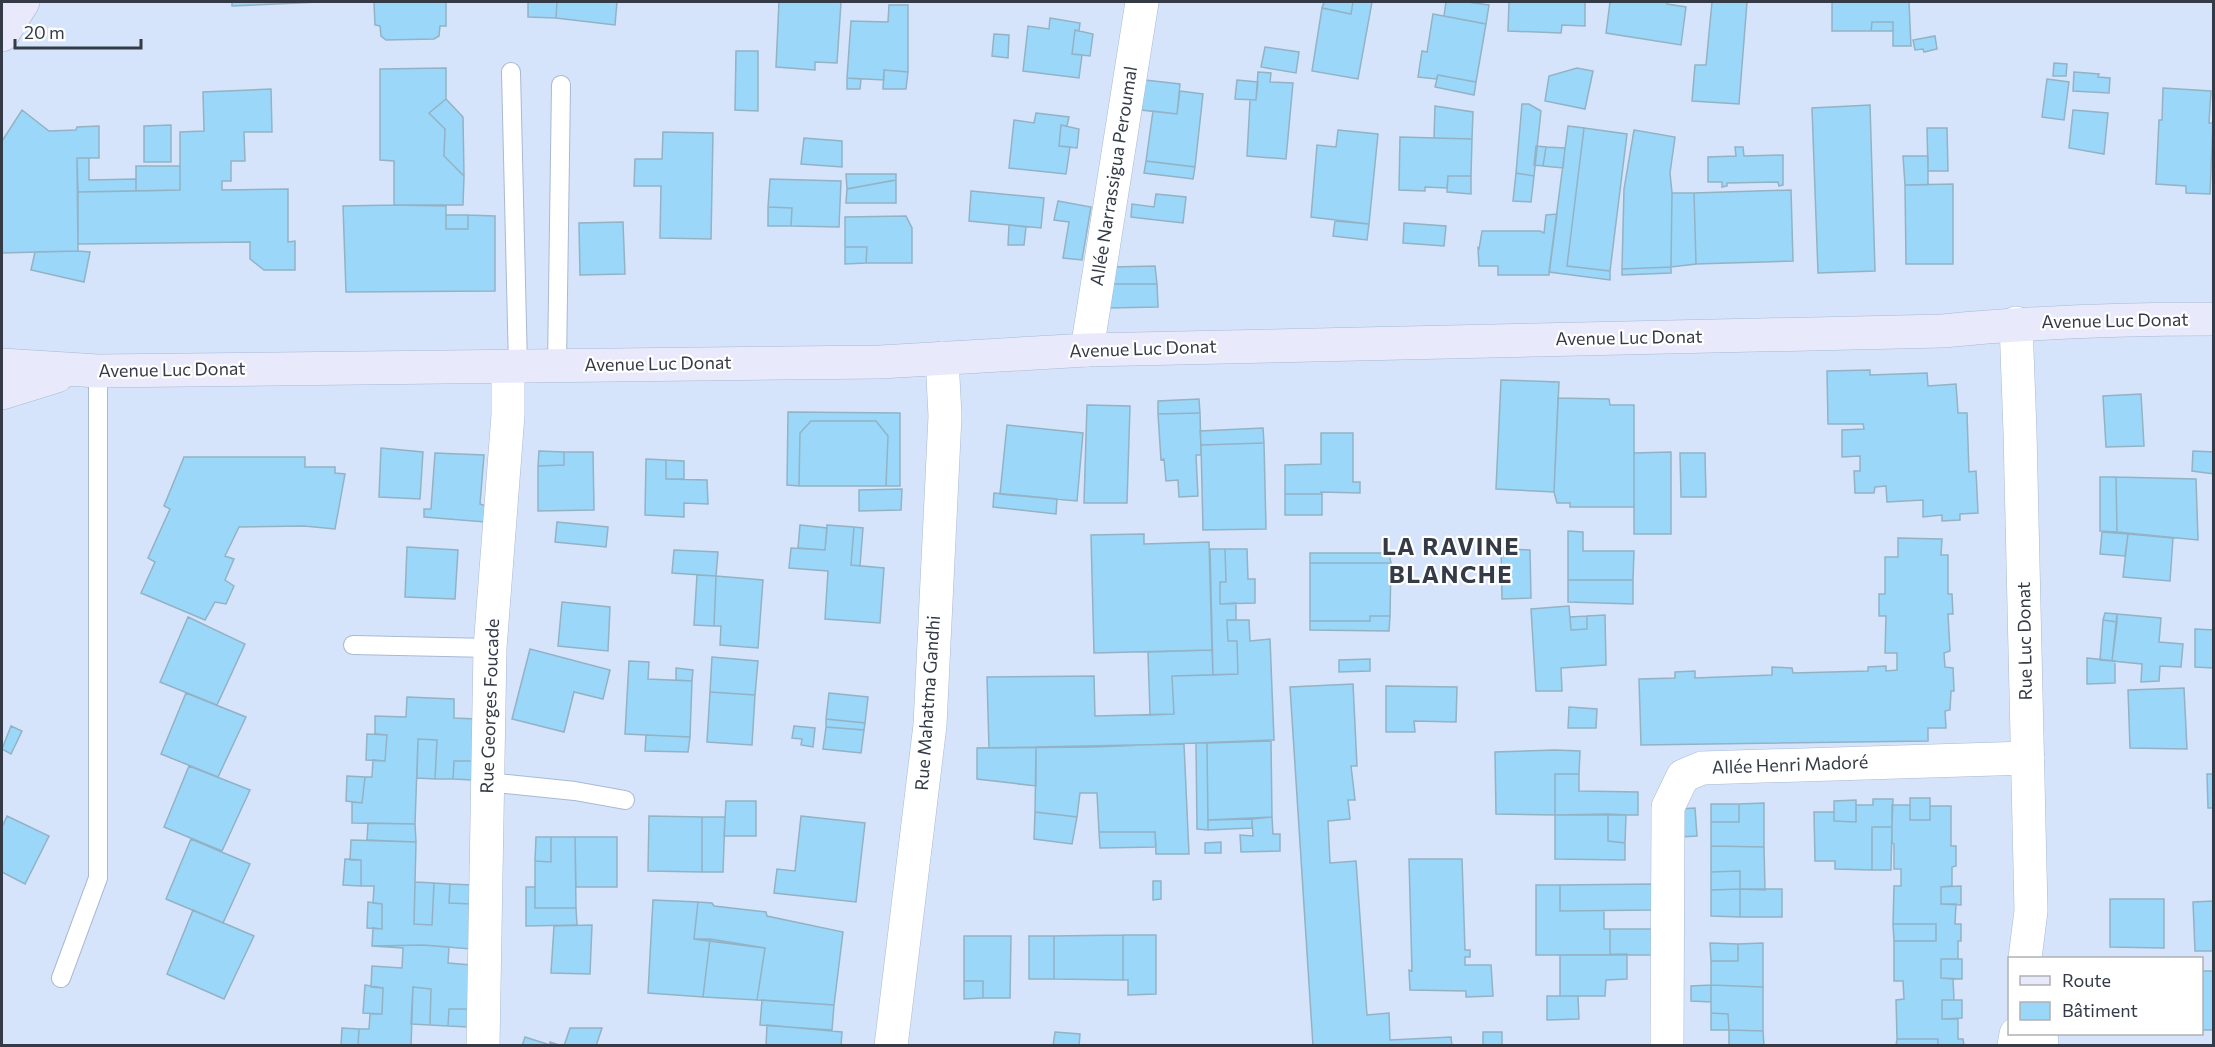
<svg xmlns="http://www.w3.org/2000/svg" width="2215" height="1047" font-family="Commissioner,sans-serif">
  <style>
    .building { fill: #9bd7f9; stroke: #93b2c5; stroke-width: 1.5 }
    .lines { fill: none; stroke-linecap: round; stroke-linejoin: round }
    .service-casing { stroke: #a8b9d4; stroke-width: 20 }
    .minor-casing { stroke: #a8b9d4; stroke-width: 34 }
    .tertiary-casing { stroke: #a8b9d4; stroke-width: 34 }
    .secondary-casing { stroke: #a8b9d4; stroke-width: 34 }
    .service { stroke: #fff; stroke-width: 18 }
    .minor { stroke: #fff; stroke-width: 33 }
    .tertiary { stroke: #fff; stroke-width: 33 }
    .secondary { stroke: #e9e9fc; stroke-width: 33 }
    .labels { text-anchor: middle; stroke-width: 4.5; stroke-linejoin: round; paint-order: stroke }
    .street-label { font-size: 18px; fill: #343b47; stroke: #fff }
    .district-label { font-size: 24px; font-weight: bold; letter-spacing: 1.5px; fill: #343b47; stroke: #fff }
  </style>
  <rect width="100%" height="100%" fill="#d5e4fb"/>
  <path class="building" d="M232,2H320L232,6Z
    M374,2H446V26H440L439,36L434,39L386,40L381,36L380,26L375,25Z
    M528,2H557L556,18L528,17Z
    M557,2H617L615,25L556,18Z
    M779,2H841L837,63L815,62V70L776,67Z
    M1324,2H1353L1351,14L1322,8Z
    M1353,2H1372L1358,79L1312,71L1322,8L1351,14Z
    M1446,2H1467L1489,5L1486,24L1444,16Z
    M1509,2H1585V26L1562,25L1561,33L1508,31Z
    M1610,2H1667V4L1686,7L1681,45L1606,33Z
    M1712,2H1747L1739,104L1692,101L1695,65H1706Z
    M1832,2H1909L1911,46H1893V22H1872L1871,31H1832Z
    M889,5H908V72L884,70V80L847,78L851,21L888,22Z
    M1433,14L1486,24L1476,82L1438,75L1436,79L1418,77L1422,51L1427,52Z
    M1050,18L1080,23L1079,31L1075,30L1072,54L1082,55L1079,78L1023,71L1028,26L1049,29Z
    M1872,22H1893V31H1871Z
    M1075,30L1093,34L1090,56L1072,54Z
    M994,34L1009,35L1008,58L992,56Z
    M1935,36L1937,49L1924,52L1923,49L1915,50L1913,40Z
    M1265,47L1299,52L1296,73L1261,67Z
    M736,51H758V111L735,110Z
    M2054,63L2067,64L2066,76H2053Z
    M446,68V99L429,113L445,129L444,156L464,176L463,205H394V161L380,160V69Z
    M1577,68L1593,71L1585,109L1545,101L1549,76Z
    M884,70L908,72L906,89H883Z
    M1258,72L1271,73L1270,82L1293,83L1286,159L1247,156L1250,100H1256Z
    M2074,72L2099,74L2098,77L2110,78L2109,93L2073,91Z
    M1438,75L1476,82L1474,95L1435,87Z
    M847,78L861,79L860,89H847Z
    M2047,79L2069,82L2064,120L2042,117Z
    M1145,80L1180,84L1177,114L1141,110Z
    M1237,80L1258,82L1256,100L1235,99Z
    M2163,88L2211,91L2209,123H2213L2210,194L2186,193V186L2156,184L2159,120H2162Z
    M271,89L272,132H244L245,161H231V181H222V190L288,189V242L295,241V270H264L250,259V242L78,244V192L180,190V132L204,131L203,92Z
    M1180,91L1203,94L1195,167L1146,161L1153,111L1177,114Z
    M446,99L463,117L464,176L444,156L445,129L429,113Z
    M1522,104H1529L1541,111L1534,176L1516,173Z
    M1870,105L1875,271L1818,273L1812,108Z
    M1435,106L1473,112L1472,139L1434,138Z
    M22,110L49,131L76,130L77,127L99,126V158H77L78,251L2,253V141Z
    M2073,110L2108,113L2104,154L2069,148Z
    M1036,113L1069,117L1067,126L1061,125L1059,146L1070,147L1066,174L1009,168L1014,120L1034,123Z
    M171,125V162H144V126Z
    M1061,125L1079,129L1077,148L1059,146Z
    M1568,126L1584,128L1567,266L1610,271V280L1549,272Z
    M1584,128L1627,134L1610,271L1567,266Z
    M1927,128H1947L1948,171H1928Z
    M1338,130L1378,134L1369,224L1311,217L1317,145L1336,147Z
    M1634,130L1675,137L1670,173L1672,193L1671,267L1622,269L1624,189Z
    M663,132L713,133L711,239L660,238L661,186H634L635,159H662Z
    M1400,137L1472,139L1471,176H1448L1447,188L1425,187V191L1399,190Z
    M804,138L842,141V167L801,164Z
    M1536,146L1546,147L1543,166L1534,165Z
    M1546,147L1565,148L1563,168L1543,166Z
    M1735,147H1743L1744,156L1783,155V185L1779,186L1778,182L1727,183V186L1722,187V182H1708V157L1736,156Z
    M1903,156H1928V185H1905Z
    M77,158H89V180L136,179V191L78,192Z
    M1146,161L1195,167L1193,179L1144,173Z
    M136,166H180V190L136,191Z
    M1516,173L1534,176L1531,202L1513,201Z
    M846,174H896V180L847,189Z
    M1448,176H1471V194L1447,192Z
    M770,179L841,181L839,227L791,226L792,208L768,207Z
    M896,180V203H846L847,189Z
    M1953,184V264H1906L1905,185Z
    M1791,190L1793,261L1696,264L1694,193Z
    M971,191L1044,198L1041,228L969,221Z
    M1672,193H1694L1696,264L1671,267Z
    M1156,194L1186,197L1183,223L1131,217L1132,204L1154,207Z
    M1058,201L1091,207L1082,260L1063,258L1069,222L1054,220Z
    M394,205L446,206V229H468V215L495,216V291L346,292L343,206Z
    M768,207L792,208L791,226H768Z
    M1557,214L1549,275H1498V266H1479L1478,248L1479,249L1482,231H1540L1544,233L1546,215Z
    M446,215H468V229H446Z
    M906,216L912,228V263H866L867,247H845V217Z
    M1335,221L1369,224L1367,240L1333,236Z
    M623,222L625,274L580,275L579,223Z
    M1404,223L1446,226L1444,246L1403,243Z
    M1009,225L1026,227L1024,245H1008Z
    M845,247H867L866,263L845,264Z
    M78,251L90,252L84,282L31,270L35,252Z
    M1155,266L1157,284H1109L1112,267Z
    M1671,267V273L1622,275V269Z
    M1109,284H1157L1158,307L1108,308Z
    M1870,370V375L1927,373L1928,386L1956,384L1958,413H1967L1969,472L1976,471L1978,513L1960,514V520L1942,521V515L1923,517V500L1887,502L1886,486L1875,487L1874,493H1855L1854,471H1860V456L1842,457V430L1864,429L1863,424H1828L1827,371Z
    M1501,380L1559,382L1554,492L1496,489Z
    M2141,394L2144,446L2106,447L2103,396Z
    M1558,398L1609,399L1610,405H1634V507H1570V503H1557L1554,492Z
    M1199,399L1200,413L1158,414V401Z
    M1087,405L1130,406L1127,503H1084Z
    M788,412L900,413V486H886L888,436L876,421H811L800,433L799,486L787,485Z
    M1200,413L1201,455H1196L1198,496L1179,497L1178,480L1166,481L1164,459L1161,460L1158,414Z
    M811,421H876L888,436L886,486H799L800,433Z
    M1007,425L1083,433L1077,501L1000,494Z
    M1263,428L1264,443L1201,445L1200,431Z
    M1321,433H1353V482H1360V493L1321,492L1322,494H1285V465L1321,464Z
    M1264,443L1266,529L1203,530L1201,445Z
    M381,448L423,452L420,499L379,497Z
    M539,451L564,452V465L538,466Z
    M2193,451L2214,452V474L2192,471Z
    M564,452H593L594,510L538,511V466L564,465Z
    M1671,452V534H1634V453Z
    M435,453L484,455L480,504L486,506L485,522L424,517V509H431Z
    M1680,453H1705L1706,497H1681Z
    M184,457H305V467H335V473L345,474L335,529L304,526L239,527L225,556L234,559L225,580L234,586L226,604L215,602L205,620L141,593L155,562L148,558L170,509L164,506Z
    M646,459L666,460V479L707,480L708,504L684,503V517L645,515Z
    M666,460L684,461V479H666Z
    M2100,477H2116L2117,532L2100,531Z
    M2116,477L2196,479L2198,540L2117,532Z
    M902,489L901,510L859,511V490Z
    M994,493L1057,499L1056,514L993,507Z
    M1285,494H1322V515H1285Z
    M557,522L608,527L606,547L555,542Z
    M800,525L827,528L825,550L798,548Z
    M827,525L854,527L851,565L884,568L880,623L825,619L828,571L789,568L791,548L825,550Z
    M854,527L863,528L860,566L851,565Z
    M1568,531L1583,532V551H1634L1633,580H1568Z
    M2102,532L2128,534L2125,556L2100,554Z
    M1144,534V544L1209,542L1212,650L1094,653L1091,535Z
    M2128,534L2173,538L2170,581L2123,577Z
    M1898,538L1942,539L1941,555H1948V594H1952L1953,614H1948L1950,651L1944,653L1945,667L1953,668L1954,691H1951L1950,710L1945,711L1946,728H1928V741L1641,745L1639,679L1675,678V672L1695,671V678L1772,675V667L1792,668L1793,673L1868,671V667L1886,666V671L1897,670V653H1885L1886,616H1879V594H1885V557H1898Z
    M407,547L458,550L455,599L405,597Z
    M1210,549H1225L1226,582H1220V604L1236,603V620H1227L1228,641H1237L1238,674L1213,675Z
    M1225,549H1247L1248,579H1255V603L1220,604V582H1226Z
    M1501,549L1530,550L1531,598L1502,599Z
    M674,550L718,552L716,576L672,573Z
    M1310,553H1389L1391,563H1310Z
    M1310,563H1391L1390,616H1370V621H1310Z
    M697,575L716,576L714,626L694,625Z
    M716,576L763,580L758,648L720,645L721,626H714Z
    M1568,580H1633V604L1568,602Z
    M562,602L610,607L608,651L558,646Z
    M1569,606L1571,630L1587,629V616L1605,615L1606,665L1561,668L1562,691H1536L1531,609Z
    M2105,613L2117,614V622L2103,620Z
    M2117,614L2161,618L2159,642L2183,644L2181,667L2160,666L2159,681L2141,682L2142,664L2112,661Z
    M1370,616H1390L1389,631L1310,630V621H1370Z
    M1587,616V629L1571,630L1570,617Z
    M188,617L245,644L217,705L160,682Z
    M1227,620H1249L1250,641L1270,639L1274,740L1094,747L989,748L987,677L1094,676L1095,716L1174,714L1172,676L1238,674L1237,641H1228Z
    M2103,620L2117,622L2112,661L2100,660Z
    M2195,629L2214,630V668L2195,667Z
    M530,649L610,670L603,699L574,692L564,732L512,719Z
    M1212,650L1213,675L1172,676L1174,714L1150,715L1148,652Z
    M712,657L758,661L755,695L710,692Z
    M2087,658L2115,661V683L2087,684Z
    M1370,659V671L1339,672V660Z
    M629,661L649,662L648,679L692,681L690,737L625,734Z
    M676,668L693,670L692,681L676,680Z
    M1353,684L1357,766H1351L1355,800H1348L1350,819L1328,821L1330,863L1356,861L1367,1015L1389,1013L1390,1040L1451,1037L1452,1046H1313L1290,687Z
    M1386,686L1457,687L1456,722L1414,721L1415,732H1386Z
    M2184,688L2187,749L2130,748L2128,690Z
    M710,692L755,695L752,745L707,742Z
    M186,693L246,717L218,777L161,754Z
    M829,693L868,697L865,723L826,719Z
    M407,697L454,699V718L476,719L474,761H454L453,779H435L437,740L418,739L415,824L352,823V802L362,803L365,777H372L373,760L385,761L387,735L375,734V716L406,717Z
    M1569,707L1597,709L1596,728H1568Z
    M826,719L865,723L864,730L826,727Z
    M11,726L22,731L11,754L2,749Z
    M794,726L815,728L813,747L801,745L802,739L792,738Z
    M826,727L864,730L861,753L823,749Z
    M367,734L387,735L385,761L366,760Z
    M646,735L690,737L688,752L645,751Z
    M418,739L437,740L435,779L417,778Z
    M1271,741L1272,817L1208,820L1207,743Z
    M1196,743H1207L1208,830L1197,829Z
    M1184,744L1189,854H1156L1155,832H1099L1097,793H1080L1077,817L1035,812L1036,747Z
    M1036,747V786L977,779V748Z
    M1555,750L1580,751L1579,774H1555V815L1496,814L1495,752Z
    M454,761H474L473,780L453,779Z
    M189,766L250,790L222,851L164,827Z
    M1555,774H1579V791L1638,792V815H1555Z
    M2207,774H2214V808H2208Z
    M347,776L365,777L362,803L346,801Z
    M1910,798H1930V820H1910Z
    M1873,799H1893L1892,827H1872V870L1835,869V861H1815L1814,812H1834V821L1856,822V805H1873Z
    M1856,800V822L1834,821V801Z
    M726,801H756V836H724Z
    M1764,803V847L1711,846V822H1739V804Z
    M1711,804H1739V822H1711Z
    M1892,805H1910V820H1930V806H1951V846H1956V866L1952,867V886L1941,887V904H1956L1955,924H1961V941H1958V959H1941V978L1953,979L1954,1000H1942V1019H1958V1039H1963L1964,1046H1938V1039H1897L1896,1000L1904,999L1903,981H1894V941H1936V924H1893L1894,886H1901V869H1894V844L1892,843Z
    M1695,808L1697,836L1680,837L1678,809Z
    M1035,812L1077,817L1072,844L1034,839Z
    M1608,814L1626,815L1625,843L1608,841Z
    M1608,814V841L1625,843V860L1555,859V815Z
    M7,816L49,836L25,884L2,872V827Z
    M649,816L702,817V872L648,871Z
    M801,816L865,823L856,902L774,893L777,869L795,871Z
    M702,817H725L723,872H702Z
    M1272,817L1273,834H1280V851L1241,852L1240,835L1253,836L1252,819Z
    M1252,819V828L1208,830V820Z
    M368,823L415,824L416,842L367,840Z
    M1872,827H1892L1891,870H1872Z
    M1099,832H1155L1156,847L1100,848Z
    M536,837H551V862L535,861Z
    M551,837H575L576,908H535V861L551,862Z
    M575,837H617V887H576Z
    M191,839L250,864L223,923L166,899Z
    M351,840L416,842L414,924L432,925L434,883L450,884L449,903L472,904L471,949L423,945L372,946L373,928L382,929V904L373,903L374,886H361V860H350Z
    M1221,842V853H1205V843Z
    M1711,846L1764,847L1765,890L1740,889V871L1711,872Z
    M345,859L361,860V886L343,885Z
    M1409,859H1462L1465,950H1470V957H1465V965H1491L1493,996L1466,997V991L1410,990L1409,970L1412,971Z
    M1740,871V889L1711,890V872Z
    M1153,881H1161V899L1153,900Z
    M415,882L434,883L432,925L414,924Z
    M450,884L472,885V904L449,903Z
    M1652,884L1653,910L1560,911V885Z
    M1536,885H1560V911H1604V929H1610V955H1536Z
    M1961,886V905L1941,904V887Z
    M526,887H535V908H576L577,925L526,926Z
    M1740,889H1782V917H1740Z
    M1740,889V917L1711,916V890Z
    M2110,899H2164V948L2110,947Z
    M653,900L698,902L694,939H710L703,997L648,993Z
    M2214,901V951H2195L2193,902Z
    M368,902L382,904V929L367,928Z
    M698,902L712,903L714,906L766,912L767,916L843,932L834,1005L757,1000L765,948L694,939Z
    M193,910L254,936L224,999L167,974Z
    M1893,924H1936V941H1894Z
    M592,925L590,974L551,973L554,926Z
    M1610,929H1653V955H1610Z
    M1123,935H1156V994L1128,995V980H1123Z
    M1123,935V980L1054,979V936Z
    M964,936H1011L1010,998H983V981H964Z
    M1029,936H1054V979H1029Z
    M710,939L765,948L757,1000L703,997Z
    M1710,943L1738,944V961H1711Z
    M1763,943V987L1711,985V961H1738V944Z
    M423,945L449,947L448,963L471,965L469,1009H449L448,1026L430,1025L431,989L413,987L411,1046H358L359,1029H369L370,1014H382L383,988L371,987L372,966L402,968L403,948L372,946Z
    M1627,954V979L1606,980L1605,996H1560V955Z
    M1941,959H1962V979L1941,978Z
    M2202,971H2214V1030H2202Z
    M964,981H983V998L964,999Z
    M365,985L383,988L382,1014L363,1013Z
    M1711,985L1763,987V1031L1729,1030L1728,1014L1711,1013Z
    M1711,985V1002L1691,1001V986Z
    M413,987L431,989L430,1025L411,1024Z
    M1547,996H1578L1579,1019L1547,1020Z
    M762,1000L834,1005L832,1030L760,1025Z
    M1942,1000H1962V1018L1942,1019Z
    M449,1009H469L468,1027L448,1026Z
    M1711,1013L1728,1014L1729,1030H1711Z
    M767,1025L842,1032L841,1046H766Z
    M342,1028L359,1029L358,1046H341Z
    M570,1028H602L596,1046H564Z
    M1729,1030L1763,1031L1764,1046H1729Z
    M1055,1032L1080,1034L1079,1046H1053Z
    M1483,1032H1502V1046H1483Z
    M525,1037L550,1045V1042L562,1046H522Z
    M1897,1039H1938V1046H1896Z"/>
  <g class="lines">
    <g class="service-casing">
      <path id="service" d="M511,72L518,367
        M557,366L561,85
        M353,645L490,648
        M487,782L575,791L625,800
        M61,978L98,878V371"/>
    </g>
    <g class="minor-casing">
      <path id="minor" d="M1087,350L1142,2
        M2041,1034L2042,1046
        M483,1046L490,648L508,415V367
        M891,1046L930,725L945,416L942,358
        M1667,1046L1668,807L1683,776L1702,768L2028,758"/>
    </g>
    <g class="tertiary-casing">
      <path id="tertiary" d="M2016,323L2020,432L2031,911L2025,958
        M2014,1046L2016,1034"/>
    </g>
    <g class="secondary-casing">
      <path id="secondary" d="M2,35L23,2
        M2,365L98,371L880,362L1087,350L1943,331C2033,322 2123,319 2214,319
        M2,393L57,376"/>
    </g>
    <use href="#service" class="service"/>
    <use href="#minor" class="minor"/>
    <use href="#tertiary" class="tertiary"/>
    <use href="#secondary" class="secondary"/>
  </g>
  <g class="labels">
    <g class="street-label">
      <text transform="translate(1114 176) rotate(-81)" y="6">Allée Narrassigua Peroumal</text>
      <text transform="translate(2115 321) rotate(-1)" y="6">Avenue Luc Donat</text>
      <text transform="translate(1629 338) rotate(-1)" y="6">Avenue Luc Donat</text>
      <text transform="translate(1143 349) rotate(-2)" y="6">Avenue Luc Donat</text>
      <text transform="translate(658 364) rotate(-1)" y="6">Avenue Luc Donat</text>
      <text transform="translate(172 370) rotate(-1)" y="6">Avenue Luc Donat</text>
      <text transform="translate(2025 641) rotate(-91)" y="6">Rue Luc Donat</text>
      <text transform="translate(928 703) rotate(-86)" y="6">Rue Mahatma Gandhi</text>
      <text transform="translate(490 706) rotate(-88)" y="6">Rue Georges Foucade</text>
      <text transform="translate(1790 765) rotate(-2)" y="6">Allée Henri Madoré</text>
    </g>
    <g class="district-label">
      <text x="1451" y="555">LA RAVINE<tspan x="1451" dy="28">BLANCHE</tspan></text>
    </g>
  </g>
  <rect width="2215" height="1047" fill="none" stroke="#343b47" stroke-width="6"/>
  <rect x="2008" y="957" width="195" height="78" fill="#ffffff" stroke="#aeb1b5" stroke-width="1.5"/>
  <rect x="2020" y="976" width="30" height="9" fill="#e9e9fc" stroke="#aeb1b5" stroke-width="1.5"/>
  <text x="2062" y="987" font-size="18" fill="#343b47">Route</text>
  <rect x="2020" y="1002" width="30" height="18" fill="#9bd7f9" stroke="#aeb1b5" stroke-width="1.5"/>
  <text x="2062" y="1017" font-size="18" fill="#343b47">Bâtiment</text>
  <path d="M15 39v9h126v-9" fill="none" stroke="#343b47" stroke-width="3"/>
  <text x="24" y="39" font-size="18" fill="#343b47" stroke="#ffffff" stroke-width="4.5" paint-order="stroke">20 m</text>
</svg>
